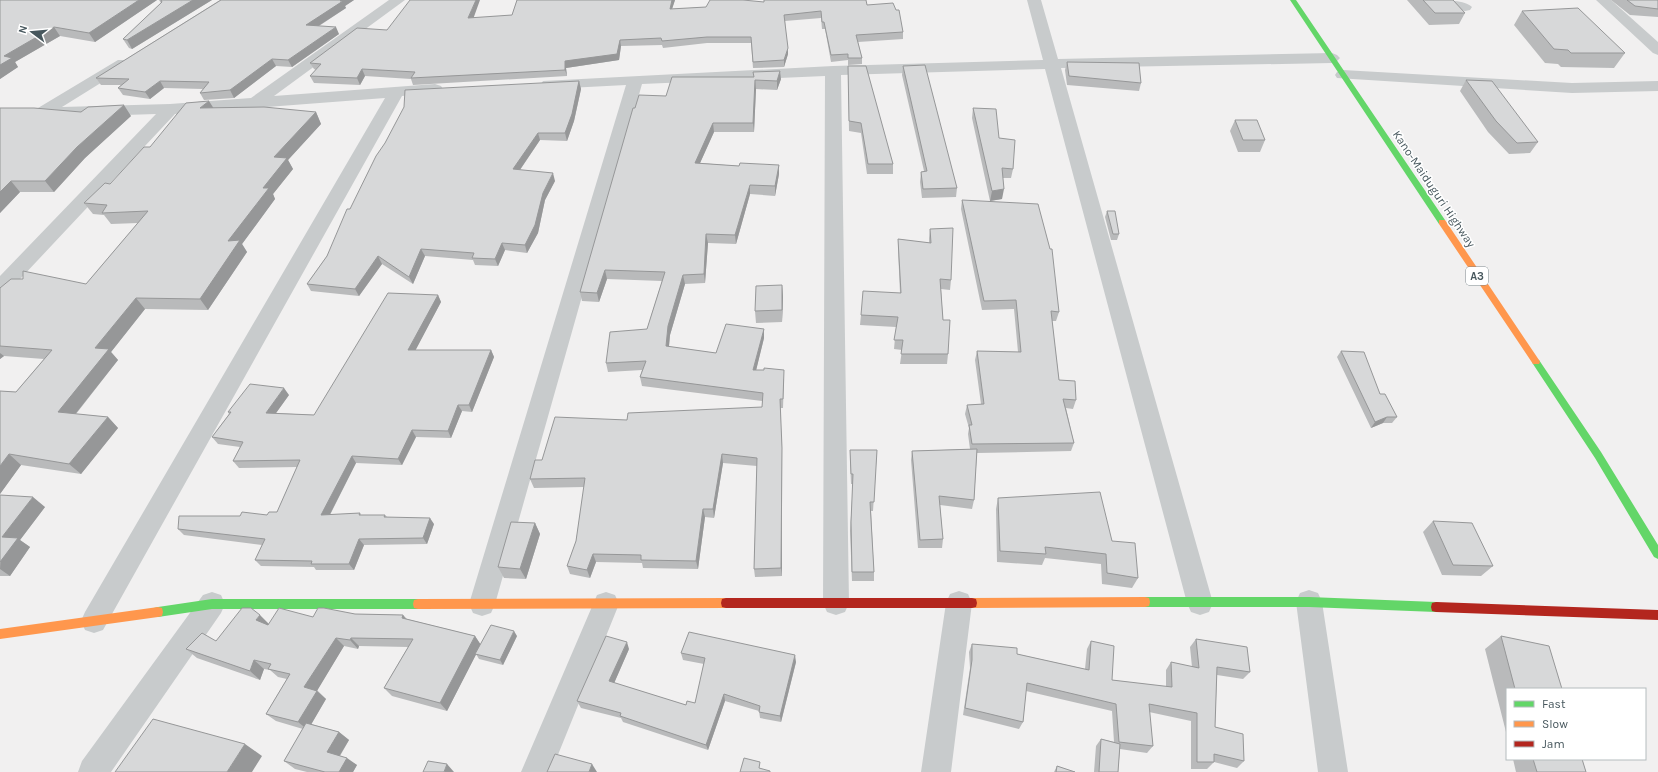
<svg xmlns="http://www.w3.org/2000/svg" width="1658" height="772" font-family="Karla,sans-serif">
  <style>
    .lines { fill: none; stroke-linecap: round; stroke-linejoin: round }
    .street { fill: #c8cbcc; fill-rule: evenodd }
    .fast { fill: #63d668; fill-rule: evenodd }
    .slow { fill: #ff974d; fill-rule: evenodd }
    .jam { fill: #b3261e; fill-rule: evenodd }
    .wall { fill: #b9babb }
    .shaded-wall { fill: #969798 }
    .building { fill: #d7d8d9; stroke: #969798 }
    .labels { text-anchor: middle; stroke-width: 3; stroke-linejoin: round; paint-order: stroke }
    .shield { fill: #fff; stroke: #7e898e; stroke-width: 1 }
    .shield-label { font-size: 11px; font-weight: bold; fill: #47575d }
    .street-label { font-size: 12px; fill: #47575d; stroke: #fff }
  </style>
  <rect width="100%" height="100%" fill="#f1f0f0"/>
  <g class="lines">
    <path class="street" d="M389,0H405L274,96L435,84L441,86L443,89L441,92L402,96L103,630L94,633L85,630L81,621L85,612L385,98L175,114L7,293L0,295V276L156,114L0,119V109L38,108L118,60H128L131,63L128,66L62,107L170,104L251,98Z
      M1027,0H1041L1058,59L1332,53L1337,55L1340,58L1337,61L1332,63L1061,68L1213,603L1209,612L1200,615L1191,612L1187,603L1045,69L841,75L849,603L845,612L836,615L827,612L823,603L825,76L642,84L495,604L491,613L482,616L473,613L469,604L626,85L549,89L543,87L541,84L543,81L833,66L1043,60Z
      M1434,0C1445,0 1465,0 1472,7L1470,10L1465,11L1436,3Z
      M1596,0H1611L1658,42V55L1653,53Z
      M1343,70L1572,83L1658,81V91L1572,93L1337,78L1335,75L1337,72Z
      M1309,590L1318,593L1322,602L1348,772H1318L1296,602L1300,593Z
      M959,591L968,594L972,603L951,772H921L946,603L950,594Z
      M212,592L221,595L225,604L221,613L111,772H78L82,761L203,595Z
      M606,592L615,595L619,604L551,772H521L597,595Z"/>
    <path class="fast" d="M1290,0H1296L1445,220V224H1439Z
      M1536,359L1539,360L1601,452L1658,545V559L1654,557L1595,458L1533,364L1532,362L1533,360Z
      M1145,597H1309L1436,602L1440,603L1441,607L1440,611L1436,612L1309,607H1145L1141,606L1140,602L1141,598Z
      M212,599H418L422,600L423,604L422,608L418,609H212L158,617L154,616L153,612L154,608L158,607Z"/>
    <path class="slow" d="M1439,220H1445L1539,360L1540,362L1539,364H1533L1439,224Z
      M1145,597L1149,598L1150,602L1149,606L1145,607L972,608L968,607L967,603L968,599L972,598Z
      M726,598L730,599L731,603L730,607L726,608L418,609L414,608L413,604L414,600L418,599Z
      M158,607L162,608L163,612L162,616L158,617L0,639V629Z"/>
    <path class="jam" d="M726,598H972L976,599L977,603L976,607L972,608H726L722,607L721,603L722,599Z
      M1436,602L1658,610V620L1436,612L1432,611L1431,607L1432,603Z"/>
  </g>
  <path class="wall" d="M0,0H157L95,42L60,36L15,62L18,67L0,79Z
    M159,0H212L132,49L129,48L123,39L161,3Z
    M220,0H354L345,6L346,8L319,26L339,34L292,67L276,66L234,98L204,100L200,93L203,89L164,88L150,99L123,95L118,88L121,85H101L96,78Z
    M517,0H675L672,9L706,7L764,2L867,5L903,32V39L858,42L862,58V64L848,65V60L831,62L825,29H822L821,18L785,21L788,54L784,67L753,68L751,43H707L663,48L662,45L621,46L619,60L566,68L567,76L413,85L411,79L365,76L360,85L314,83L310,76L316,70L314,69L310,63L387,30L473,18L512,15Z
    M1407,0H1453L1465,13L1459,24L1429,25Z
    M1611,0H1658V17L1630,15Z
    M1522,11L1625,53L1614,68L1561,67L1558,64L1545,63L1514,25Z
    M1067,62L1141,83L1139,91L1067,85L1065,70Z
    M848,66L893,164V174H867L861,133L849,131Z
    M903,66L957,188L956,197L922,198L920,182L921,172L924,171L902,75Z
    M754,77L781,79L777,90L756,89L754,132H714L700,163L739,166L779,165V174L775,196L750,194L736,244L708,243L705,283L685,284L670,335L669,347L716,353L764,329V338L756,370L784,379L783,408H780L782,457V576L755,577L754,569L757,466L723,463L714,518L705,517L698,569L643,568L642,563L596,562L590,578L570,574L567,566L576,541L584,487L534,488L530,479L542,460L627,420L762,407V401L642,386L640,377L642,370L608,372L606,363L647,329L662,281L607,279L599,302L582,301L580,292L635,108L666,96Z
    M1466,80L1538,142L1530,153L1509,154L1488,132L1460,91Z
    M579,81L581,89L574,121L567,141L540,140L520,170L555,181L545,200L538,233L527,253L505,250L498,266L475,265L473,260L425,256L413,284L382,264L359,296L311,291L307,284L327,256L350,209Z
    M0,108L131,116L85,158L54,192H20L0,213Z
    M213,108L316,112L321,124L288,160L293,169L273,194L275,199L242,244L247,252L208,310L145,309L111,352L118,360L76,414L108,417L118,428L81,474L21,465L0,494V391L16,392L44,359L4,356L0,359V288L86,284L138,223L111,224L104,215L93,214L84,203L110,184L150,147Z
    M973,108L999,138L1013,169L1011,178H1003L1002,199L990,201L972,118Z
    M1235,120L1265,140L1260,152H1238L1230,131Z
    M962,200L1059,312L1056,321H1052L1059,380L1076,400L1073,409L1066,408L1074,443L1071,451L977,453L974,500L972,509L940,505L943,539L942,548H918L911,460L912,451L970,449L968,434L969,428L965,414L967,405L981,404L975,360L977,351L1018,352L1014,309L982,310L961,209Z
    M1107,211L1119,234L1117,240H1111L1105,217Z
    M930,229L951,280L950,290L941,289L943,320L948,354L947,364H900L902,350L894,349L896,327L860,325L861,315L900,293L898,249V239L929,243V238Z
    M782,285L783,297L782,322L756,323L755,311Z
    M438,295L441,302L415,350H491L494,357L472,412L462,411L451,438L416,437L402,465L356,463L330,515L360,513L361,515H385L387,517L434,524L427,544L364,545L354,570H316L314,567L261,566L255,560L262,545L184,535L178,529L240,516L267,515L277,512L297,467L239,468L233,461L240,447L218,444L212,437L229,414L228,412L289,395L276,413L314,415Z
    M1341,351L1380,394L1397,417L1392,423H1383L1371,428L1337,357Z
    M850,450H877L873,511H871L874,572V581H852L850,531L853,484H851L850,460Z
    M0,495L45,507L20,540L30,547L10,576H0Z
    M998,498L1112,541L1138,578L1132,588L1102,584L1101,564L1045,558L1042,565L997,562L996,509Z
    M1433,521L1493,566L1481,576L1442,575L1423,532Z
    M535,523L540,534L526,579L504,578L498,567Z
    M355,614L403,615L407,619L475,636L480,644L517,636L503,665L479,659L476,654L447,711L392,696L384,688L408,647L359,646L358,649L344,646L317,690L326,699L311,724L339,732L349,740L340,756L357,765L353,772H307L295,769L284,761L303,729L276,721L266,714L287,679L278,677L270,670L264,669L260,680L197,658L186,649L216,641L268,624L313,617Z
    M1501,636L1562,689H1507V736L1485,649Z
    M1196,639L1250,672L1243,679L1217,675L1215,727L1244,761L1237,768L1214,762L1207,769H1191V721L1149,712L1153,746L1147,753L1120,749L1118,772H1094L1096,746L1101,739L1114,742L1112,711L1026,691L1023,722L1019,729L963,715L970,668L969,652L972,644L1085,669L1087,649L1091,641L1112,680L1166,687V670L1171,662L1192,667L1190,647Z
    M629,649L614,683L686,705L695,703L704,664L683,660L681,653L796,662L781,722L760,718L759,711L725,701L708,750L623,722L621,718L581,708L577,701Z
    M1513,759H1582L1586,772H1516Z
    M1057,766L1075,772H1054Z"/>
  <path class="shaded-wall" d="M139,0H157L95,42L89,33Z
    M193,0H212L132,49L127,40Z
    M341,0H354L345,6L346,8L309,32L306,25Z
    M476,0H480L471,25L468,18Z
    M672,0H675L670,15V9Z
    M54,27L60,36L15,62L18,67L0,79V65L4,56Z
    M336,27L339,34L292,67L288,60Z
    M620,40L621,46L619,60L566,68L567,76L565,70V61Z
    M788,48V54L784,67V60Z
    M272,59L276,66L234,98L230,90Z
    M362,69L365,76L360,85L357,78Z
    M780,71L781,79L777,90V81Z
    M755,80L756,89L754,132L753,123Z
    M160,81L164,88L150,99L145,92Z
    M579,81L581,89L574,121L567,141L565,133Z
    M209,101L216,112L200,108Z
    M124,105L131,116L85,158L54,192L45,181L77,147Z
    M316,112L321,124L288,160L293,169L273,194L275,199L242,244L247,252L208,310L200,299L228,241L263,188L274,157Z
    M713,123L714,132L696,172L695,163Z
    M538,133L540,140L515,177L513,169Z
    M779,165V174L775,196V186Z
    M553,173L555,181L545,200L538,233L527,253L525,245L543,193Z
    M11,181L20,192L0,213V192Z
    M750,185V194L736,244L735,235Z
    M1004,189L1002,199L990,201L992,191Z
    M706,234L708,243L705,283L704,274Z
    M502,243L505,250L498,266L495,259Z
    M421,249L425,256L413,284L409,277Z
    M378,256L382,264L359,296L355,289Z
    M605,270L607,279L599,302L597,293Z
    M683,275L685,284L670,335L668,355L666,346L668,326Z
    M782,285L783,297L782,322Z
    M438,295L441,302L412,357L408,350Z
    M136,298L145,309L111,352L118,360L69,422L58,412L95,348Z
    M764,329V338L754,379L753,370Z
    M491,350L494,357L472,412L469,405Z
    M0,353L4,356L0,359Z
    M284,388L289,395L271,420L266,413Z
    M780,399L782,457V576L781,568Z
    M458,405L462,411L451,438L448,431Z
    M108,417L118,428L81,474L69,464Z
    M1387,417L1383,423L1371,428L1375,422Z
    M412,430L416,437L402,465L398,459Z
    M9,454L21,465L0,494V466Z
    M722,454L723,463L714,518L713,509Z
    M352,456L356,463L326,522L321,515Z
    M33,497L45,507L20,540L30,547L10,576L0,569L2,537Z
    M703,509L705,517L698,569L696,561Z
    M430,518L434,524L427,544L423,538Z
    M535,523L540,534L526,579L520,569Z
    M359,539L364,545L354,570L349,564Z
    M593,554L596,562L590,578L587,570Z
    M260,615L269,624L265,629L256,620Z
    M403,615L410,624L402,618Z
    M514,631L517,636L503,665L500,660Z
    M475,636L481,645L447,711L440,703Z
    M336,638L344,646L314,696L304,687Z
    M351,638L359,646L358,649L350,640Z
    M627,642L629,649L612,688L609,681Z
    M795,655L796,662L781,722L780,716Z
    M254,660L264,669L260,680L250,671Z
    M317,691L326,699L308,730L298,722Z
    M724,694L725,701L708,750L706,745Z
    M339,732L349,740L337,760L327,752Z
    M245,744L262,756L252,772H227Z
    M347,758L357,765L353,772H339Z
    M447,764L454,772H444Z
    M592,764L597,772H589Z"/>
  <path class="building" d="M0,0H139L89,33L54,27L4,56L12,58L0,65Z
    M161,0H193L127,40L123,39L162,2Z
    M221,0H341L340,1H343L306,25L336,27L288,60L272,59L230,90L200,93L209,82L160,81L145,92L118,88L129,79L96,78Z
    M410,0H476L468,18L512,15L517,0H672L670,9L706,7L710,0H743L764,2V0H866L867,5L893,3L896,10H899L903,32L856,35L862,58H848V54L831,55L824,22H822L821,11L784,15L788,48L784,60L753,62L751,37H707L662,41L661,38L620,40L617,54L565,61V70L411,78L415,72L362,69L357,78L310,76L321,64L310,63L357,28L387,30Z
    M1423,0H1453L1465,13H1435Z
    M1627,0H1658V9L1635,6Z
    M1578,8L1625,53H1571L1568,50L1554,49L1522,11Z
    M1067,62L1139,63L1141,83L1069,76Z
    M925,65L957,188L923,189L921,172L927,171L903,66Z
    M848,66H866L893,164H868L861,123L849,121Z
    M780,71L777,81L755,80L753,123H713L695,163L739,166L740,163L779,165L775,186L750,185L735,235L706,234L704,274L683,275L668,326L666,346L716,353L726,324L764,329L753,370H764V368L784,370L783,399H780L782,448L781,568L754,569L757,458L722,454L713,509H703L696,561L641,560V555L593,554L587,570L567,566L576,541L585,478L530,479L535,460H542L555,417L627,420L628,413L762,407L763,393L640,377L646,361L606,363L610,332L647,329L665,272L605,270L597,293L580,292L633,108H635L639,95L666,96L672,77H754L753,72Z
    M1466,80L1492,81L1538,142L1517,143L1496,121Z
    M579,81L572,114L565,133H538L513,169L553,173L543,193L535,225L525,245L502,243L495,259L472,258L474,253L421,249L409,277L378,256L355,289L307,284L327,256L347,209H350L376,156L385,143L404,107L405,90Z
    M209,101L200,108L264,107L316,112L274,157L287,158L263,188H269L228,241L240,240L200,299L136,298L95,348L109,349L58,412L108,417L69,464L9,454L0,466V391L16,392L52,350L0,346V288L11,279H23V271L86,284L148,211L102,213L107,205L84,203L105,183L110,184L144,147H150L186,103Z
    M124,105L77,147L45,181H11L0,192V108H34L81,112L88,107Z
    M973,108L996,109L999,138L1015,140L1013,169L1002,168L1004,189L992,191Z
    M1235,120H1257L1265,140H1243Z
    M962,200L1038,204L1050,249H1052L1059,312L1051,311L1059,380L1075,381L1076,400L1063,399L1074,443L972,444L969,425H972L967,405L984,404L977,351L1021,352L1016,300L984,301Z
    M1107,211H1115L1119,234H1113Z
    M953,228L951,280L940,279L943,320H950L948,354H901L903,340H894L898,317L861,315L863,291L901,293L898,239L931,243L930,229Z
    M782,285V310L755,311L756,286Z
    M388,293L438,295L408,350H491L469,405H458L448,431L412,430L398,459L352,456L321,515L360,513L359,515H385L384,517L430,518L423,538L359,539L349,564H311L312,561L255,560L265,539L178,529L179,516H240L242,512L267,515L269,512H277L300,460L233,461L243,442L212,437L231,412H228L250,384L284,388L266,413L314,415Z
    M1341,351L1364,352L1380,394H1385L1397,417H1387L1375,422Z
    M977,449L974,500L939,496L943,539L920,540L912,451Z
    M850,450H877L874,502H870L874,572H852L851,522L853,474H851Z
    M1100,492L1112,541L1135,543L1138,578L1107,573L1106,554L1045,547L1046,554L1000,551L998,498Z
    M0,495L33,497L2,537L18,538L0,562Z
    M1433,521L1472,523L1493,566L1453,565Z
    M511,522L535,523L520,569L498,567Z
    M242,608H251L260,615L256,620L268,625L279,608L313,617L318,608H324L355,614L403,615L402,618L475,636L440,703L384,688L413,639L351,638L350,640L336,638L304,687L317,691L298,722L266,714L290,674L268,669L271,664L254,660L250,671L186,649L202,633L216,641Z
    M491,625L514,631L500,660L475,654Z
    M689,632L795,655L780,716L759,712L760,706L724,694L706,745L620,716L621,713L577,701L606,636L627,642L609,681L686,705L687,701L695,703L705,658L681,653Z
    M1501,636L1549,646L1562,689H1515Z
    M1196,639L1247,647L1250,672L1217,667L1215,727L1243,734L1244,761L1214,754V762H1197V713L1149,704L1153,746L1119,742L1116,704L1027,683L1023,722L965,708L972,660V644L1017,648V654L1089,670L1091,641L1114,646L1112,680L1172,687L1171,662L1199,668Z
    M153,719L245,744L227,772H115Z
    M306,723L339,732L327,752L347,758L339,772H325L284,761Z
    M1101,739L1120,744L1118,772H1099Z
    M555,754L592,764L589,772H547Z
    M744,758L760,762L759,768L770,771V772H740Z
    M1533,759H1582L1586,772H1537Z
    M428,761L447,764L444,772H423Z
    M1057,766L1075,772H1056Z"/>
  <g class="labels">
    <rect class="shield" x="1466" y="267" width="22" height="18" rx="3"/>
    <g class="shield-label">
      <text x="1477" y="280">A3</text>
    </g>
    <g class="street-label">
      <text transform="translate(1434 189) rotate(56)" y="4">Kano-Maiduguri Highway</text>
    </g>
  </g>
  <rect x="1506" y="688" width="140" height="72" fill="#ffffff" stroke="#b5bcbe"/>
  <rect x="1514" y="701" width="20" height="6" fill="#63d668" stroke="#b5bcbe"/>
  <text x="1542" y="708" font-size="12" fill="#47575d">Fast</text>
  <rect x="1514" y="721" width="20" height="6" fill="#ff974d" stroke="#b5bcbe"/>
  <text x="1542" y="728" font-size="12" fill="#47575d">Slow</text>
  <rect x="1514" y="741" width="20" height="6" fill="#b3261e" stroke="#b5bcbe"/>
  <text x="1542" y="748" font-size="12" fill="#47575d">Jam</text>
  <g transform="translate(32 32) rotate(286)" stroke="#ffffff" stroke-width="3" paint-order="stroke">
  <path d="M0-3L7 15L0 10L-7 15Z" fill="#47575d"/>
  <text y="-6" font-size="11" font-weight="bold" text-anchor="middle" fill="#47575d">N</text>
  </g>
</svg>
